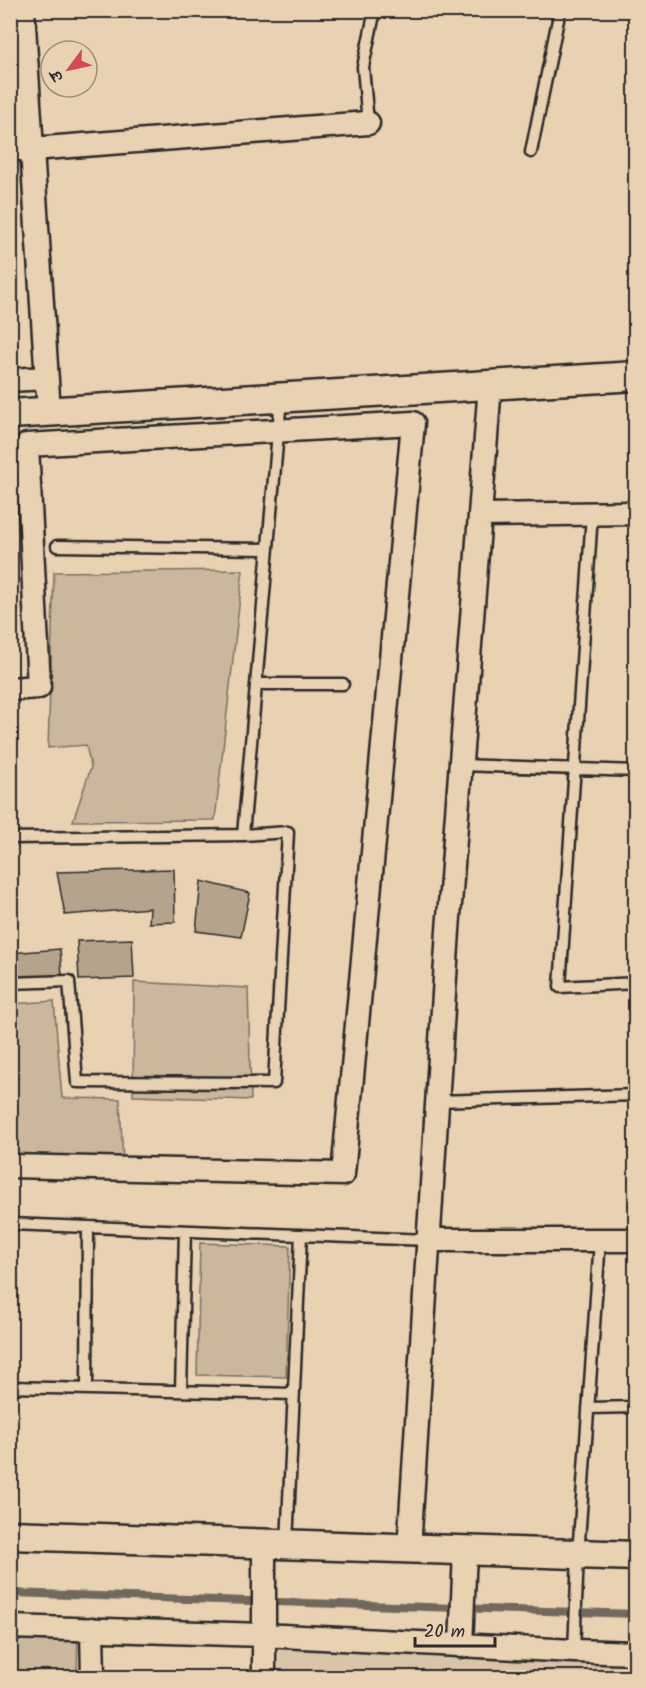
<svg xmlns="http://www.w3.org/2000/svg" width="646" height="1688" font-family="Kalam,'Playpen Sans Deva',sans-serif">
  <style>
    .built { fill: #d9c4a7 }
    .green { fill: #cab79c; stroke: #7a7164; stroke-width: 1.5 }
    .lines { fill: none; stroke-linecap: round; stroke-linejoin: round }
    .stream { stroke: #71695d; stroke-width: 8 }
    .building { fill: #b4a48d; stroke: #2b2b2b; stroke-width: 1.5 }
    .service-casing { stroke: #2b2b2b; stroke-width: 15 }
    .minor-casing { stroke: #2b2b2b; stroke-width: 27 }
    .tertiary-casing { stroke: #2b2b2b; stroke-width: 33 }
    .service { stroke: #e9d2b2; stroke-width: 10 }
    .minor { stroke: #e9d2b2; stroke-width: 22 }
    .tertiary { stroke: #e9d2b2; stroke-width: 28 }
  </style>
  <rect width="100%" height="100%" fill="#e9d2b2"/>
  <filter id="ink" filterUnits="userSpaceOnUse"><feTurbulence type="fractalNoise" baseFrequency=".0167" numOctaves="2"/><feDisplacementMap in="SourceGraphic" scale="12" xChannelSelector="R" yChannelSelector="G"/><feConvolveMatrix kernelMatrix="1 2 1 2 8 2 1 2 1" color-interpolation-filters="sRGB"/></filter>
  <g filter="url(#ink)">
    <path class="built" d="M279,1639L635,1650V1677H279Z"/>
    <path class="green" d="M243,570L215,820L73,821L91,767L86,745L48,748L54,572Z
      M134,982L248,988L251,1100L133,1096Z
      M54,1001L62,1098L120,1099L123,1165L11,1162V1004Z
      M200,1243L290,1246L286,1377L197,1375Z
      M11,1626L78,1627L77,1677L11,1678Z"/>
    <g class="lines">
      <path class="stream" d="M10,1593L636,1614"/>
    </g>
    <path class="building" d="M174,869L175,922L149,923L150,908L65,915L57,872Z
      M201,881L250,893L241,937L196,931Z
      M132,939L134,978L79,980L77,941Z
      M60,949L62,975L10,978V953Z"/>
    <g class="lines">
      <g class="service-casing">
        <path id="service" d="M368,123L363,67L375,10
          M531,152L560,10
          M592,514L560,987L636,983
          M57,546L268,549
          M256,684H343
          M461,765L636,771
          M243,835L281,398
          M10,838L243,835L288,832L274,1083L77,1082L69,981L10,983
          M437,1101L636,1095
          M10,1224L428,1240
          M10,1387L293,1394
          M87,1389L88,1227
          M181,1391L185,1231
          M588,1408L636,1407
          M287,1544L301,1235
          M574,1651L578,1555L600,1240"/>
      </g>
      <g class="minor-casing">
        <path id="minor" d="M23,10L49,412
          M10,149H32L368,123
          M10,380L47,378
          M480,515L636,513
          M10,689L39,687L27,445L413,423L343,1174L10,1166
          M428,1240H636
          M409,1549L448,930L490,385
          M10,1627L263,1635L574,1651L636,1653
          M92,1629L93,1678
          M461,1646L465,1551
          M264,1678V1544"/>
      </g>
      <g class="tertiary-casing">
        <path id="tertiary" d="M10,414L636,376
          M10,1535L636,1556"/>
      </g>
      <use href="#service" class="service"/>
      <use href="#minor" class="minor"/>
      <use href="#tertiary" class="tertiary"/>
    </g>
  </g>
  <rect width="646" height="1688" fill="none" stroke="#e9d2b2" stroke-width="36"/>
  <rect x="18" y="18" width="610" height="1652" fill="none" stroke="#2b2b2b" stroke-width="2" filter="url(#ink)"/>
  <g transform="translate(69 69) rotate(237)"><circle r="28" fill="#e9d2b2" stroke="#9d8f7c" stroke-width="1.5"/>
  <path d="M0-4.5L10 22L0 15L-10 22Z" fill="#d1495b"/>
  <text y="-9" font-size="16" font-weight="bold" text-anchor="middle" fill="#2b2b2b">उ</text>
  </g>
  <path d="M415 1637v9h80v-9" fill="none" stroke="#2b2b2b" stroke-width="3"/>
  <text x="424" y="1637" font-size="18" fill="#2b2b2b" stroke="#e9d2b2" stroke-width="4.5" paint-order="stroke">20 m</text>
</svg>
